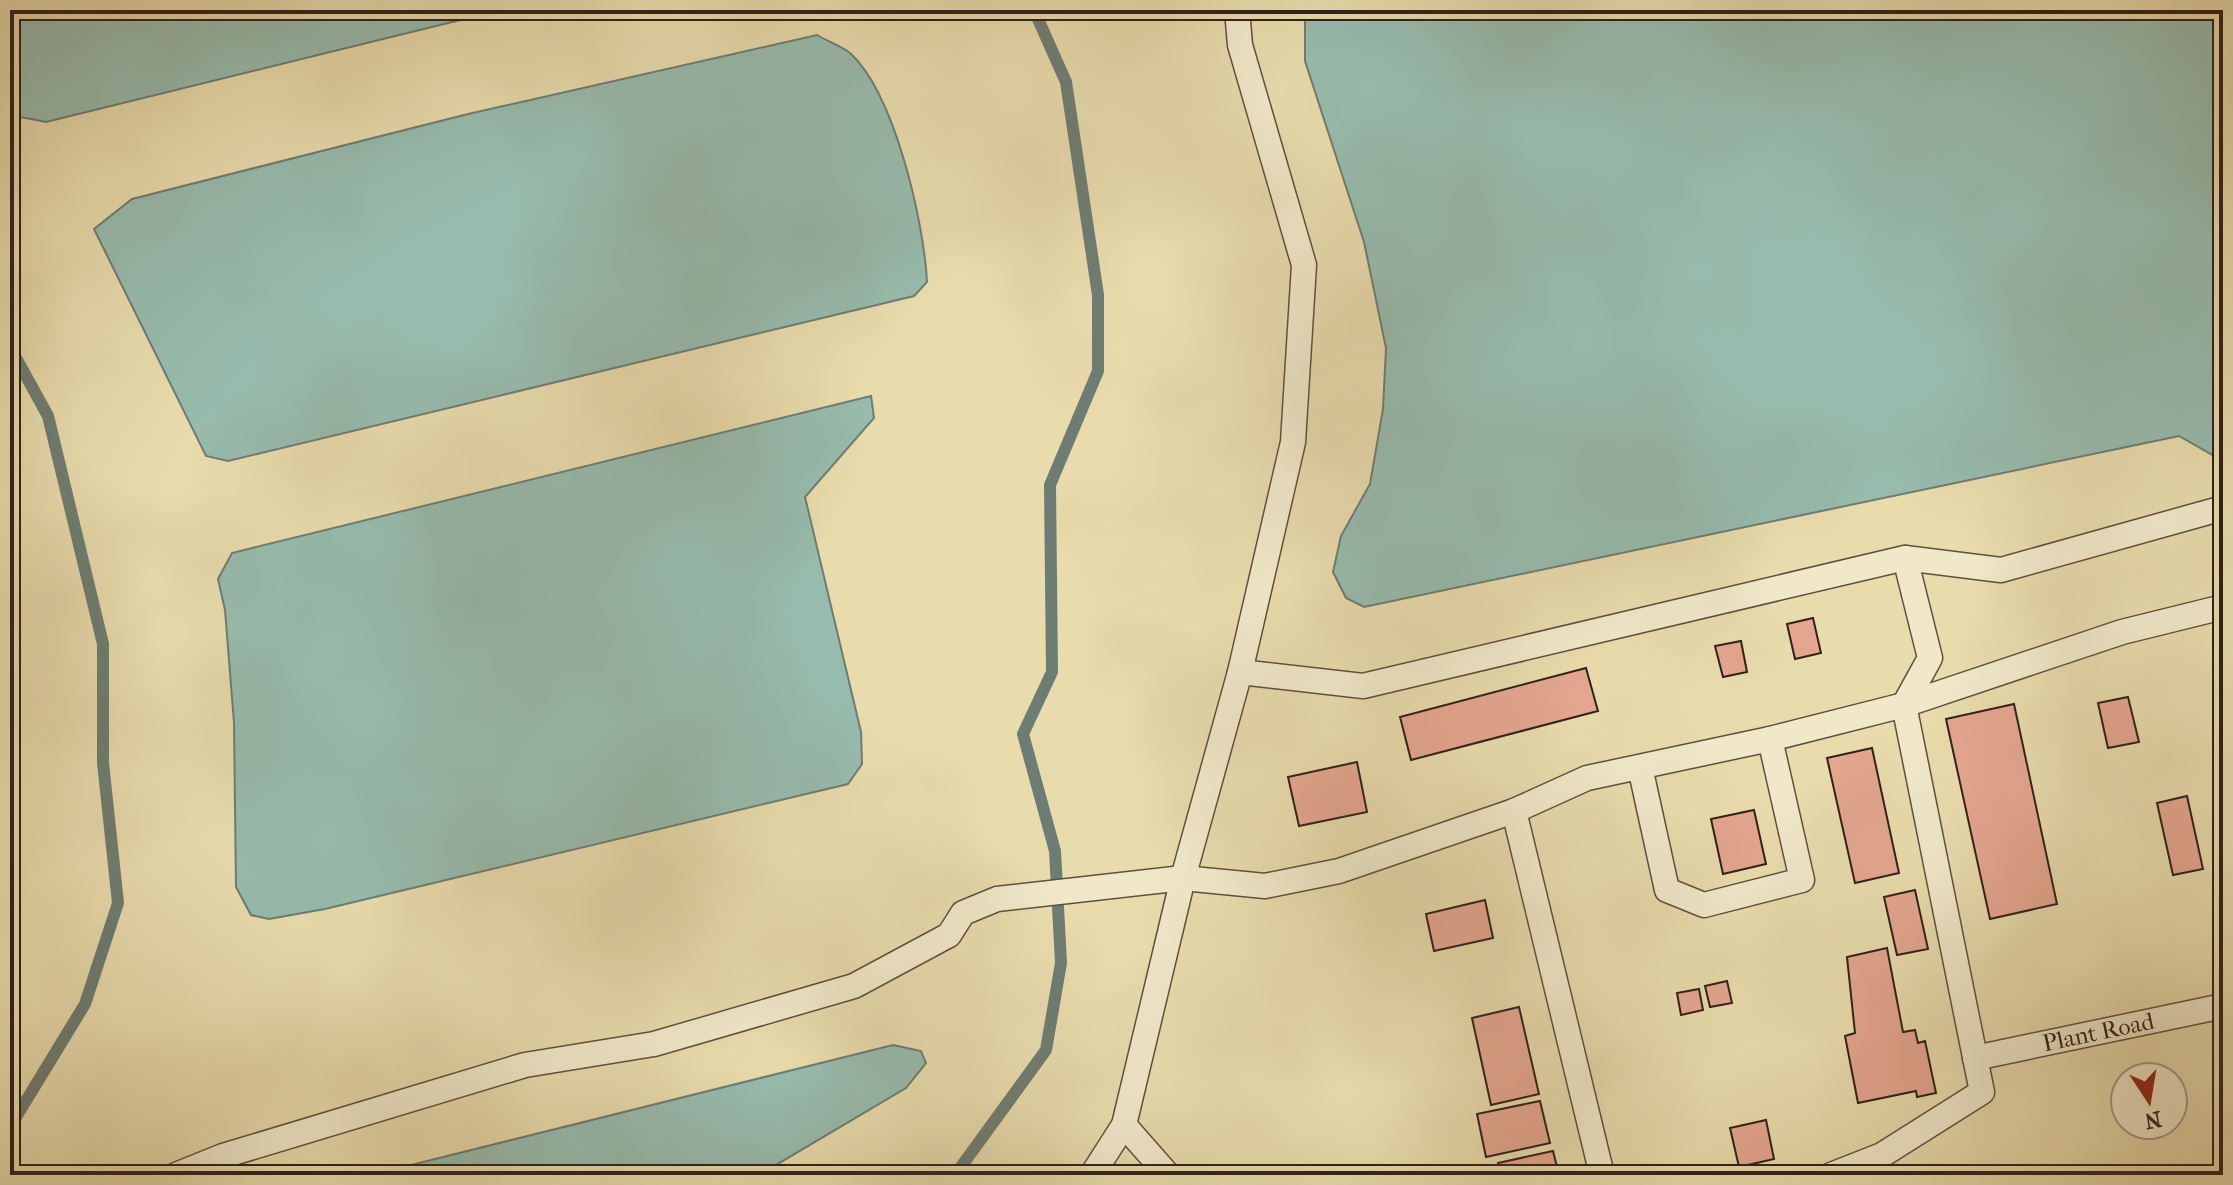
<svg xmlns="http://www.w3.org/2000/svg" width="2233" height="1185" font-family="'IM FELL French Canon',serif">
  <style>
    .water { fill: #97bbad; stroke: #6e7d73; stroke-width: 2 }
    .lines { fill: none; stroke-linecap: round; stroke-linejoin: round }
    .stream { stroke: #6e7d73; stroke-width: 12 }
    .building { fill: #e3a68f; stroke: #30211b; stroke-width: 2 }
    .lane-casing { stroke: #5e503f; stroke-width: 27 }
    .lane { stroke: #f0e8c9; stroke-width: 24 }
    .labels { text-anchor: middle; stroke-width: 6; stroke-linejoin: round; paint-order: stroke }
    .street-label { font-size: 24px; fill: #30211b; stroke: #f0e8c9 }
  </style>
  <rect width="100%" height="100%" fill="#e8dbac"/>
  <filter id="stains"><feTurbulence type="fractalNoise" baseFrequency=".0025" numOctaves="4"/><feColorMatrix values="0 0 0 0 .2 0 0 0 0 .09 0 0 0 0 .02 0 0 0 .5 -.17"/></filter>
  <radialGradient id="worn" r=".72"><stop offset=".6" stop-color="#630" stop-opacity="0"/><stop offset="1" stop-color="#630" stop-opacity=".3"/></radialGradient>
  <path class="water" d="M10,10H501L46,122L10,115Z
    M1305,10H2223V461L2179,436L1364,607L1346,598L1333,572L1341,536L1370,484L1383,409L1386,348L1364,242L1305,61Z
    M817,35C827,41 841,46 850,53C895,94 924,223 927,282L914,296L228,461L206,456L94,229L132,199L468,114Z
    M871,396L874,418L805,497L861,732L862,764L848,784L325,909L269,919L251,915L236,887L234,723L225,610L218,579L232,553Z
    M893,1045L921,1051L926,1063L906,1088L759,1175H371Z"/>
  <g class="lines">
    <path class="stream" d="M10,347L48,416L103,644V763L118,903L85,1004L10,1127
      M955,1175L1046,1050L1061,963L1055,851L1023,734L1052,672L1050,485L1098,371V295L1066,82L1034,10"/>
  </g>
  <path class="building" d="M1813,618L1821,653L1795,659L1787,624Z
    M1741,641L1747,672L1723,677L1715,646Z
    M1586,668L1598,711L1411,760L1400,717Z
    M2128,697L2139,742L2108,748L2098,703Z
    M2014,704L2057,904L1990,919L1946,719Z
    M1872,748L1899,873L1855,883L1827,758Z
    M1357,762L1367,812L1299,826L1288,777Z
    M2187,796L2203,869L2173,875L2157,803Z
    M1754,810L1766,864L1723,874L1711,819Z
    M1915,890L1928,949L1897,955L1884,897Z
    M1485,900L1493,938L1434,951L1426,914Z
    M1887,948L1903,1032L1915,1030L1918,1043L1925,1041L1936,1093L1917,1097L1916,1091L1858,1103L1845,1036L1855,1033L1847,957Z
    M1727,981L1732,1003L1710,1007L1705,986Z
    M1699,989L1703,1010L1681,1015L1677,993Z
    M1519,1007L1539,1094L1491,1105L1472,1018Z
    M1540,1101L1550,1143L1486,1157L1477,1114Z
    M1766,1120L1774,1159L1739,1167L1730,1128Z
    M1553,1151L1559,1175H1501L1498,1163Z"/>
  <g class="lines">
    <g class="lane-casing">
      <g id="lane">
        <path d="M1237,10L1240,45L1304,265L1293,442L1240,672"/>
        <path d="M1905,558L2001,570L2223,508"/>
        <path d="M1770,739L1904,705L1982,1092L1882,1155L1831,1175"/>
        <path d="M1640,767L1667,890L1704,905L1802,880L1770,739L1587,778L1514,811L1339,871L1265,886L1183,878L1240,672L1363,686L1905,558L1930,658L1904,705L2122,632L2223,607"/>
        <path d="M1514,811L1602,1175"/>
        <path id="s1" d="M1975,1058L2223,1006"/>
        <path d="M1124,1125L1168,1175"/>
        <path d="M176,1175L223,1156L525,1065L654,1044L854,986L949,935L963,913L997,899L1183,878L1124,1125L1092,1175"/>
      </g>
    </g>
    <use href="#lane" class="lane"/>
  </g>
  <g class="labels">
    <g class="street-label">
      <text dy="8" stroke="none"><textPath href="#s1" startOffset="126">Plant Road</textPath></text>
    </g>
  </g>
  <rect width="2233" height="1185" fill="none" stroke="#e8dbac" stroke-width="40"/>
  <rect x="12" y="12" width="2209" height="1161" fill="none" stroke="#30211b" stroke-width="4"/>
  <rect x="20" y="20" width="2193" height="1145" fill="none" stroke="#30211b" stroke-width="2"/>
  <g transform="translate(2149 1101) rotate(168)"><circle r="38" fill="#f0e8c9" stroke="#a39883" stroke-width="2"/>
  <path d="M0-6L14 30L0 20L-14 30Z" fill="#8f2418"/>
  <text y="-12" font-size="22" font-weight="bold" text-anchor="middle" fill="#30211b">N</text>
  </g>
  <rect width="100%" height="100%" filter="url(#stains)"/>
  <rect width="100%" height="100%" fill="url(#worn)"/>
</svg>
